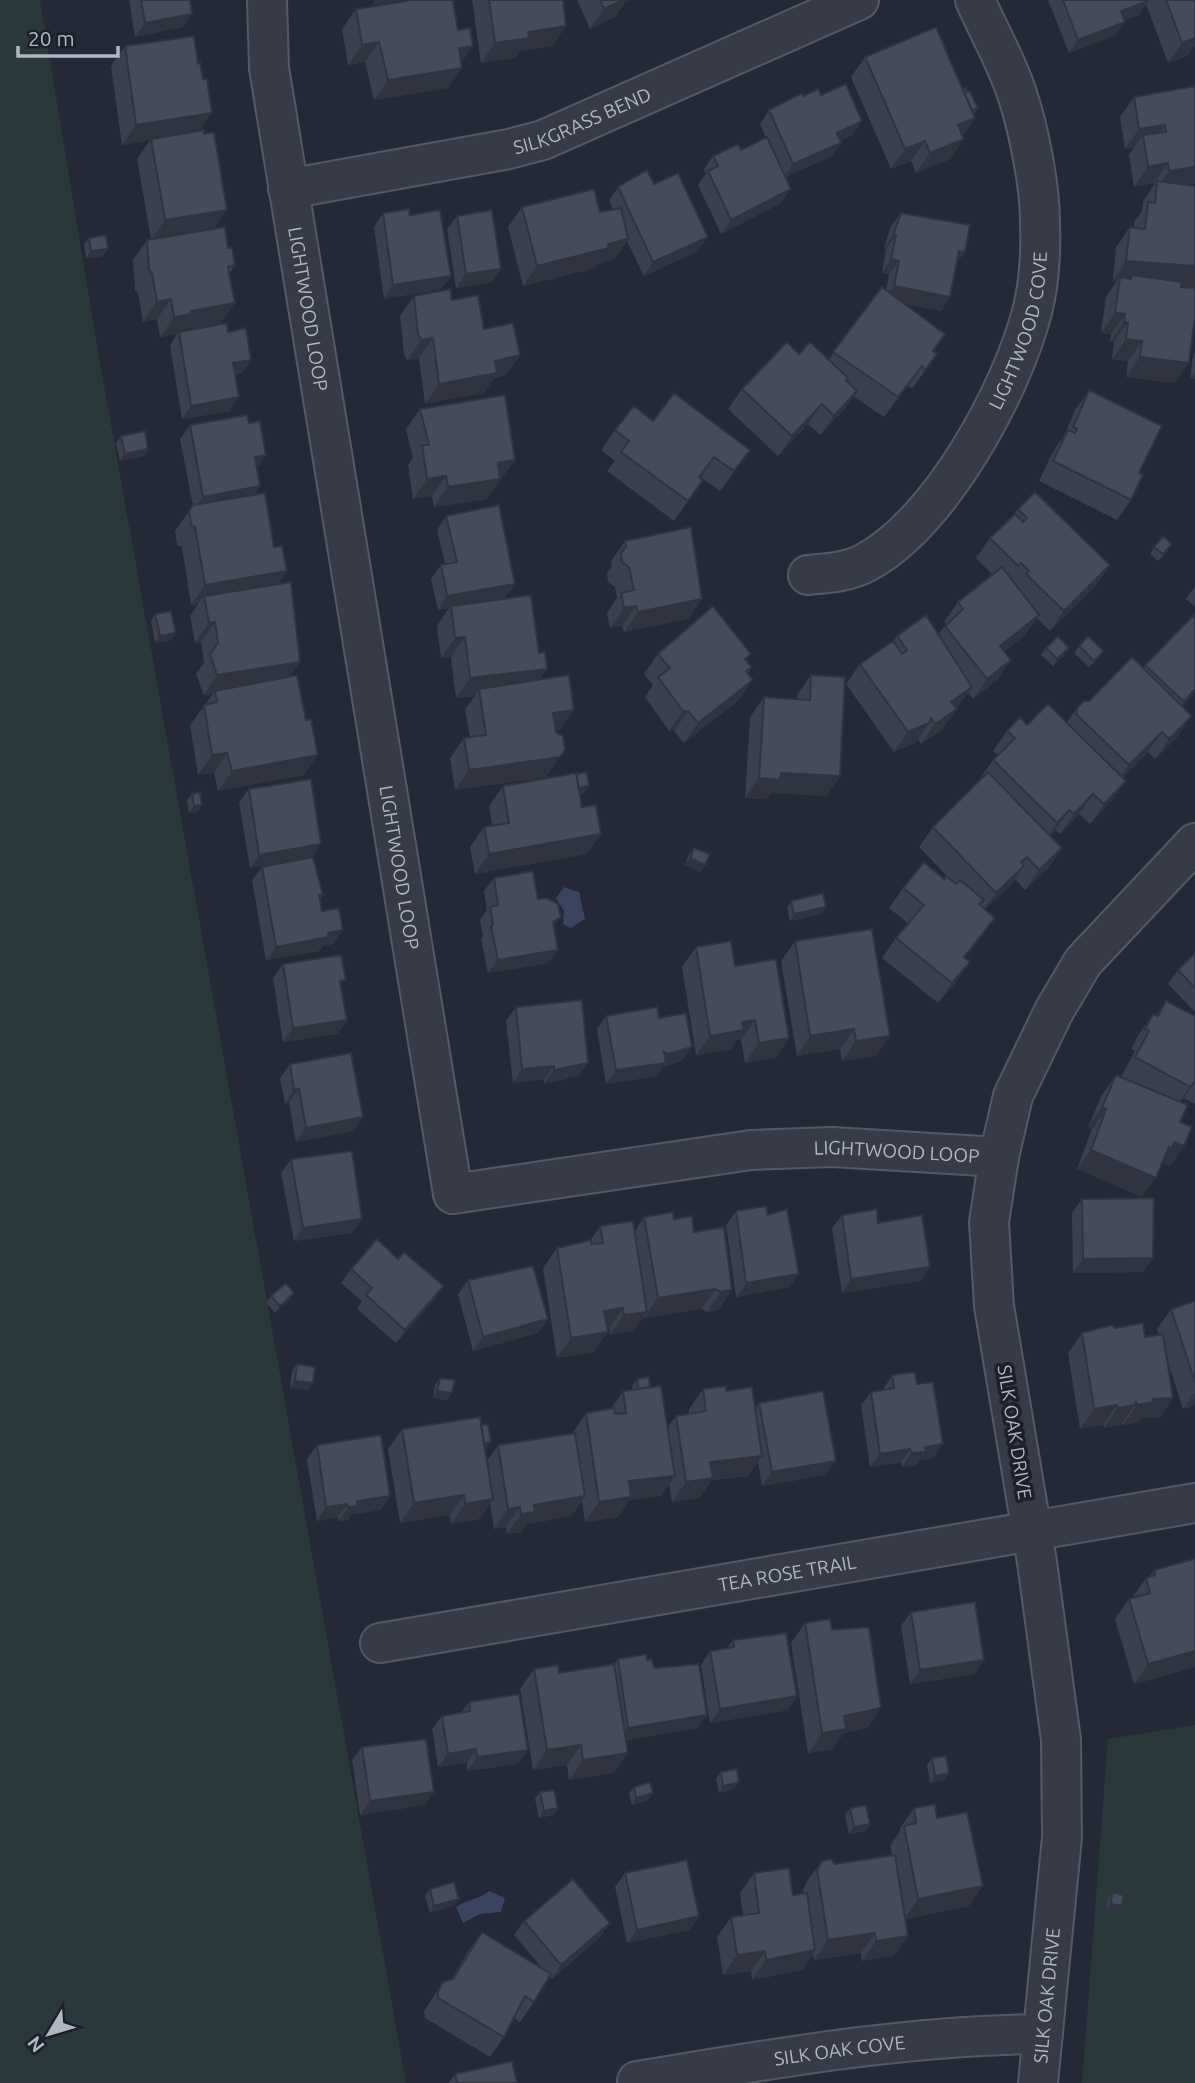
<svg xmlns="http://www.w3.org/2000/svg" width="1195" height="2083" font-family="Ubuntu,sans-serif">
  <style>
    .green { fill: #29393b }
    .water { fill: #3a445e }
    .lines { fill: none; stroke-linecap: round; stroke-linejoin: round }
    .minor-casing { stroke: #545965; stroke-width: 42 }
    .minor { stroke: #363b47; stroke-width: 38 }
    .wall { fill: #3a404e }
    .shaded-wall { fill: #303440 }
    .building { fill: #444b5b; stroke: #303440; stroke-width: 2 }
    .labels { text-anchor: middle; stroke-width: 7; stroke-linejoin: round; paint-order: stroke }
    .street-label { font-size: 19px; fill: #b1b6c3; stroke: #1c202c }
  </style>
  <rect width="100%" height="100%" fill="#232936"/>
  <path class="green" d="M0,0H40L99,357L406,2083H0Z
    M1195,1725V2083H1082L1108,1739Z"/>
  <path class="water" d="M564,887L579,892L585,919L571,928L563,924L564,911L556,898Z
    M489,1891L505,1898L501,1912L480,1914L463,1923L456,1907C467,1899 478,1900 489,1891Z"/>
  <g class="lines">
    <g class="minor-casing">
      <g id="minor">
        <path id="s1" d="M267,0L269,68L453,1194L751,1150L832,1147L999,1157"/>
        <path id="s2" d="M288,189L509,149L543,140L859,0"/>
        <path id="s3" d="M808,575C828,573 848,572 865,563C940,523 1011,392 1032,312C1039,285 1041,250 1040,222C1040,186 1029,131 1018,97C1008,64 989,32 975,0"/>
        <path id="s4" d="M380,1643L1195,1503"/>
        <path id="s5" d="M637,2081C772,2059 906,2035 1043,2034"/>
        <path id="s6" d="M1038,2083L1062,1837L1061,1740L1037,1562L994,1306L989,1222L999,1157L1013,1096L1054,1011L1083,962L1195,843"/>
      </g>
    </g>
    <use href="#minor" class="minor"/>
  </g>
  <path class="wall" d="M129,0H190L183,27L135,37Z
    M472,0H563L566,26L552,46L520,51L515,58L481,63Z
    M577,0H629L626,1L615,17L590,29Z
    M1048,0H1195V45L1187,56L1168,63L1146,4L1139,15L1124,20L1116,35L1069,53Z
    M356,9L458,30L461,63L448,88L374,100L365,62L348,65L342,29Z
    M125,46L200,130L214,228L228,248L235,265L230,273L221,323L181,330L179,332H228L251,360L242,373L235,375L230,411L182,419L170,345L177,334L160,337L157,319L143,322L138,293L135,290L133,260L147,240L151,239L137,159L150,140L122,145L111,66Z
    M865,57L963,89L967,92L978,108L974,114L975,118L963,135L950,159L916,173L911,161L891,169L851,77Z
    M1195,86L1191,185L1181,286L1175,383L1126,377L1128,361L1112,359L1114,342H1110L1111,334L1101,333L1106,297L1117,281L1113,280L1116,247L1130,227L1134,228V222L1142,211L1143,201L1154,185V183L1134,187L1129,155L1134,147L1125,149L1120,117L1134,97Z
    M821,95L853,135L840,141L841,143L832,156L785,177L791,189L781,203L721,234L698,185L706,174L704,169L713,156L741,150L766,138L760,124L769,110L803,96Z
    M654,184L698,251L644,276L627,241L614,259L599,263L595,268L523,286L508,227L522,207L600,212L613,210L609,201L618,187Z
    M383,213L410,215L451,276L441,289L384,299L374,227Z
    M901,213L957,264L950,297L941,311L905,304L933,351L937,354L912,389L908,386L884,417L853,396L843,411L820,435L808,424L778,456L728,409L742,389L799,354L829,359L882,287L886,290L889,274L882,273L886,249L884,248L891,226Z
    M457,216L492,282L456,288L447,229Z
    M89,238L103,256L86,258L84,245Z
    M414,296L452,300L484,329L520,355L506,375L494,378L484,393L425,404L419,358L407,360L404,354L400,316Z
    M1195,353V379H1190L1193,356Z
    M1089,390L1139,473L1131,500L1117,520L1039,481L1054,450L1064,436L1075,410Z
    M420,409L515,460L486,499L434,507L432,496L413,499L408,465L413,458L406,429Z
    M653,421L736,470L720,491L700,477L689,500L674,521L607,471L615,461L601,450L615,430Z
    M190,425L257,468L254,495L278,584L304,775L218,791L214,773L198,775L190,725L213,694L204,695L196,674L204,663L201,642L195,643L190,616L198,604L191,605L182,547L177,545L175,531L193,506L180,439Z
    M121,436L148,449L144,456L120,461L116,443Z
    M1018,509L1110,565L1096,585L1050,631L1037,618L1025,635L1004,652L997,680L973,699L968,693L956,708L943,729L921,744L918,739L915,743L894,752L846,684L860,664L893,642L897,636L938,635L946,624L944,622L958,602L992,574L976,558L990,538L1013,515Z
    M446,516L505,598L490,601L539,653L547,669L539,680L560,730H556L546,777L455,790L450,758L464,738L470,737L465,709L475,696L456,698L451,657L441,658L437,626L449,608L438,610L431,579L441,565L445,564L437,530Z
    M625,541L702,599L688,619L624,632L622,626L610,628L607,613L617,598L615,587L608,582L607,573L612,566L611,561Z
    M1154,547L1168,551L1158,561L1150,554Z
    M1195,586V607L1186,599Z
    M155,614L171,640L155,643L151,621Z
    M1195,614V692L1182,707L1178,736L1155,759L1148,752L1123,777L1126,781L1112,800L1090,824L1079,814L1060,834L1055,830L1049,836L1062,848L1048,868L1025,890L1015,879L1010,886L985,909L981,938L965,958L970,962L956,982L938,1003L882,958L896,938L909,924L889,908L903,888L944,879L951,880L919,847L933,827L979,780L993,760L998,755L993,751L1007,731L1027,725L1067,722L1077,708L1143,668Z
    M1079,646L1099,658L1089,667L1074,653Z
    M1046,648L1064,655L1053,666L1041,655Z
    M658,654L747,660L752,667L748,673L739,700L684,743L674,731H669L645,697L653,685L644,674Z
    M811,675L840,776L826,796L771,793L766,799L745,798L750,717L764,697L797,699V695Z
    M503,786H589L584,793L580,794L582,807L587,854L475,874L470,847L484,827L492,826L489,806Z
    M249,789L321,844L312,858L250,868L239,802Z
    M192,794L202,805L197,812L189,813L187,800Z
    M694,848L705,865L700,872L685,865L689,854Z
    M262,867L323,895L320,899L322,911L343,930L333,944L323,946L319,951L266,960L252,880Z
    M494,878L554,927L558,950L548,963L488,973L481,939L483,936L480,920L487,910L484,891Z
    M791,901L826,907L822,914L790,921L787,908Z
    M795,941L890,1036L876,1056L842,1061L840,1049L797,1056L781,961Z
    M696,947L735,966L789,1038L775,1058L745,1063L741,1040H736L730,1050L696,1055L682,967Z
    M1195,953V1012L1168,984L1178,970Z
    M283,964L341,987L347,1020L337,1034L283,1042L273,978Z
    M1166,1001L1195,1016V1104L1184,1098L1180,1102V1122L1184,1146L1170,1166L1162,1163L1142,1197L1077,1169L1092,1129L1088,1127L1102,1095L1116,1075L1121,1077L1135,1051L1131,1049L1139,1034L1153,1014L1156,1015Z
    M516,1007L588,1063L578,1076L544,1084V1079L513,1083L506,1021Z
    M606,1016L659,1018L682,1061L663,1067L657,1076L606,1084L597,1029Z
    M290,1064L354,1131L296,1142L289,1102L285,1104L280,1078Z
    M291,1159L362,1219L352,1233L294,1241L281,1173Z
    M1082,1199L1144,1272L1073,1273L1072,1213Z
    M736,1211L768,1215L799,1274L789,1287L736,1297L726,1225Z
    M842,1215L878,1223L930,1267L921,1281L842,1293L832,1228Z
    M644,1217L674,1219L694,1232L732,1290L718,1310L707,1312L701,1309L644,1318V1317L633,1331L610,1335L609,1328H607L594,1352L557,1358L543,1268L557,1248L590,1241L600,1226L635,1231Z
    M398,1259L444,1286L435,1299L396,1343L357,1309L362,1301L341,1283L351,1269Z
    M468,1280L548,1319L538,1333L473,1351L458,1294Z
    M294,1293L289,1300L275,1313L266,1303L271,1296Z
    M1195,1301V1405L1183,1409L1167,1359L1173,1398L1159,1418H1142L1139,1422L1123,1425L1122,1423L1121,1425L1104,1428L1103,1425L1080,1429L1068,1353L1082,1333L1115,1328L1145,1337L1159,1335L1157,1329L1171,1309Z
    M297,1364L308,1390L290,1388L292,1371Z
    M892,1375L933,1458L920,1460L916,1465L902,1467L901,1462L870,1467L861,1405L871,1392L883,1390Z
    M440,1378L448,1400L433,1398L435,1385Z
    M637,1379L650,1387L667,1428L676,1416L689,1414V1409L703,1389L726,1391L755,1409L759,1403L826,1475L762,1486L758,1462L748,1476L712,1480L699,1498L672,1502L669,1484L661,1496L630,1500L618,1517L585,1522L582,1501L571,1516L527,1524L521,1532L507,1534L506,1527L494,1529L490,1504L479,1519L451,1524L450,1515L400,1523L388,1449L402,1429L481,1425L491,1442L485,1450L487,1461L498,1445L572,1434L586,1413L611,1409L623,1391L632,1390V1386Z
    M317,1445L390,1496L381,1510L352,1514L348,1520L339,1521L338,1517L317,1521L307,1459Z
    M1195,1562V1667L1134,1684L1115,1619L1129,1599L1132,1598L1146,1578L1149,1577L1154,1570Z
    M911,1612L975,1674L910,1684L901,1626Z
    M805,1623L881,1708L867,1728L844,1733L832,1749L808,1753L791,1643Z
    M733,1640L797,1696L788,1710L710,1723L701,1665L710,1651L727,1648Z
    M618,1659L647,1660L698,1728L626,1740L628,1753L614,1773L569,1780L567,1765L533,1770L520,1689L534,1669L559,1673L614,1665Z
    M469,1702L528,1750L518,1764L467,1771V1763L438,1767L432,1729L442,1716L461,1713Z
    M362,1747L434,1792L424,1805L360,1815L352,1760Z
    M932,1758L944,1780L930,1783L927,1765Z
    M721,1772L734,1789L719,1793L716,1779Z
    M634,1787L653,1793L648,1800L632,1805L629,1794Z
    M540,1792L558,1808L553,1815L539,1818L535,1799Z
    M850,1808L870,1824L865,1831L849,1834L845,1815Z
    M914,1808L937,1818L969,1906L905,1919L894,1956L862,1961L861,1953L814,1960L813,1954L802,1970L752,1980L751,1971L723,1975L717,1937L731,1917L743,1915L740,1893L754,1873L793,1895L803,1893V1890L808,1880L822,1861L835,1864L892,1855L890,1846L900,1831V1828Z
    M625,1873L690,1930L627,1943L615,1887Z
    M430,1889L454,1906L430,1913L425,1896Z
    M1112,1892L1117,1913L1106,1911L1108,1899Z
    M524,1921L601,1936L552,1979L549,1976L534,2002L520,2022L514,2018L504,2037L490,2057L425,2018L424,2011L443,1982L451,1980L468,1951L482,1932L543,1969L514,1935Z
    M455,2074L517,2083H448Z"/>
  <path class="shaded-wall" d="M375,0H409L372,5Z
    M616,0H629L626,1L615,17L590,29L604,9Z
    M1148,1L1139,15L1111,25L1121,11Z
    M192,14L183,27L135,37L145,23Z
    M1125,22L1116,35L1069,53L1078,40Z
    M566,26L552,46L520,51L515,58L481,63L495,43L528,32Z
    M1195,34V45L1187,56L1168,63L1182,43Z
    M379,42L365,62L348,65L362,45Z
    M473,46L459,66V48Z
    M462,68L448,88L374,100L388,80Z
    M212,113L198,133L151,139L150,140L122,145L136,125Z
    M975,118L961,137L958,125Z
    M862,121L853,135L827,146L837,133Z
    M1165,125L1151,145L1143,135L1134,147L1125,149L1139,129Z
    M964,139L950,159L916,173L930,153Z
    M925,141L911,161L891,169L905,149Z
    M841,143L832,156L784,177L793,164Z
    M1168,163L1154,183L1134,187L1148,167Z
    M1195,167V184L1155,191L1169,171Z
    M791,189L781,203L721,234L731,220Z
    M227,210L213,230L151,240L165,220Z
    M893,235H896L886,249L884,248Z
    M708,237L698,251L644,276L653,262Z
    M628,239L614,259L599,263L595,268L523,286L537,266L608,244Z
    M108,249L103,256L86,258L91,251Z
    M959,251L965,252L955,266Z
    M891,259L899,261L889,274L882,273Z
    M1126,261L1195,266V287L1129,282L1131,279L1132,275L1127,282L1120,277L1117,281L1113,280Z
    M501,269L492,282L456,288L466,274Z
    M451,276L441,289L384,299L393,285Z
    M894,286L950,297L941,311L884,300Z
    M171,299L157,319L143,322L157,302Z
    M235,303L221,323L181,330L178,334L160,337L174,317L191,311Z
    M1115,313L1125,314L1111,334L1101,333Z
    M1124,322H1128L1114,342H1110Z
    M433,338L419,358L407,360L421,340Z
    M1126,339L1142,341L1128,361L1112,359Z
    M520,355L506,375L494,378L484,393L425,404L439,384L495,361Z
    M1140,357L1189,363L1175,383L1126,377Z
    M251,360L242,373L224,376L233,363Z
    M922,366L908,386L884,417L898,397Z
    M1195,372V379H1190Z
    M857,391L843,411L820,435L834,416Z
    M239,397L230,411L182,419L191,406Z
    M822,404L808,424L778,456L792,436Z
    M148,449L144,456L120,461L125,454Z
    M750,450L736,470L720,491L734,471Z
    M266,455L257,469L255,457Z
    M515,460L486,499L434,507L448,487L498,463Z
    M446,476L432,496L413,499L427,479Z
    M260,486L251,500L193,510L203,497Z
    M1110,565L1096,585L1050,631L1064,611Z
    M287,571L273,591L204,596L198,604L191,605L205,585Z
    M515,584L505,598L451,607V606L449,608L438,610L447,596Z
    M702,599L688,619L624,632L638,612Z
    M636,606L622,626L610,628L624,608Z
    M1039,615L1025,635L986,666L1000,646Z
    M215,622L201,642L195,643L209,623Z
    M176,633L171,640L155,643L160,636Z
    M465,637L451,657L441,658L455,638Z
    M1069,648L1064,655L1053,666L1057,659Z
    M1011,660L997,680L973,699L987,679Z
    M300,662L286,682L215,691L213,694L204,695L217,675Z
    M547,669L533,688L479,689L475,696L456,698L470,678Z
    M753,680L739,700L684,743L698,723Z
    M972,687L958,707L937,722L951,702Z
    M1195,689V692L1174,716L1184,702Z
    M957,709L943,729L921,744L935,724Z
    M574,710L560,730L540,733L553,713Z
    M683,711H688L674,731H669Z
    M1192,716L1178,736L1155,759L1169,739Z
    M929,723L915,743L894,752L908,732Z
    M1162,732L1148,752L1115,785L1129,765Z
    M227,753L214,773L198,775L212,755Z
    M318,755L304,775L218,791L232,771Z
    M560,757L546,777L455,790L469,770Z
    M781,773L840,776L826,796L771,793L766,799L745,798L759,778Z
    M1126,781L1112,800L1090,824L1104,804Z
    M589,786L584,793L574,795L579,788Z
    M1093,794L1079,814L1060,834L1074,814Z
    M202,805L197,812L189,813L194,806Z
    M1069,810L1055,830L1043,842L1057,823Z
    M601,834L587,854L475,874L489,854Z
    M321,844L312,858L250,868L259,855Z
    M1062,848L1048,868L1025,890L1039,870Z
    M1027,857L1016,874L1024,866L1010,886L982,912L996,893L1021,862Z
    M690,858L705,865L700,872L685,865Z
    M826,907L822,914L790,921L794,914Z
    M561,917L551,931L553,922Z
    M995,918L981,938L950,977L964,957Z
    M343,930L333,944L323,946L319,951L266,960L276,947L328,933Z
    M558,950L548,963L488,973L498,960Z
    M970,962L956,982L938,1003L952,983Z
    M347,1020L337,1034L283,1042L293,1028Z
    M755,1020L741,1040H736L730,1050L696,1055L710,1036L742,1022Z
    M854,1029L840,1049L797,1056L810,1036Z
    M890,1036L876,1056L842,1061L856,1041Z
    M789,1038L775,1058L745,1063L759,1043Z
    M692,1047L682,1061L663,1067L657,1076L606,1084L616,1070L662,1063L668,1054Z
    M588,1063L578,1076L544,1084L554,1070Z
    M554,1066L544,1079L513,1083L522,1069Z
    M1195,1082L1184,1098L1176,1107L1190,1087Z
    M299,1089L289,1102L285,1104L294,1090Z
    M1102,1107L1106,1109L1092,1129L1088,1127Z
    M363,1117L354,1131L296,1142L306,1128Z
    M1174,1142L1184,1146L1170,1166L1161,1163L1169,1147Z
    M1091,1150L1156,1178L1142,1197L1077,1169Z
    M362,1219L352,1233L294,1241L303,1228Z
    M1153,1258L1144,1272L1073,1273L1083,1259Z
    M930,1267L921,1281L842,1293L851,1279Z
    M799,1274L789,1287L736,1297L746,1283Z
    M444,1286L435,1299L396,1343L405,1330Z
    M715,1289L701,1309L644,1318L658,1298Z
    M732,1290L718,1310L707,1312L721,1292Z
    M294,1293L289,1300L275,1313L280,1306Z
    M623,1308L609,1328L590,1331L604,1311Z
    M647,1312L633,1331L610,1335L624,1315Z
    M548,1319L538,1333L473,1351L483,1337Z
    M608,1332L594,1352L557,1358L571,1338Z
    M295,1381L313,1383L308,1390L290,1388Z
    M437,1391L452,1393L448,1400L433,1398Z
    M1195,1393V1405L1183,1409Z
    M1173,1398L1159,1418H1142L1139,1422L1123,1425L1137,1405L1153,1399Z
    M1117,1405L1103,1425L1080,1429L1094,1409Z
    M1135,1405L1121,1425L1104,1428L1117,1408Z
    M491,1442L486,1449L475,1451L480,1444Z
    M943,1444L933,1458L920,1460L916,1465L902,1467L911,1453L925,1447Z
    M910,1449L901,1462L870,1467L880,1454Z
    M762,1456L748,1476L712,1480L699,1498L672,1502L686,1482L710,1462Z
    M836,1461L826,1475L762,1486L772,1472Z
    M675,1476L661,1496L630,1500L618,1517L585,1522L599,1502L629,1481Z
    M464,1495L450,1515L400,1523L414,1503Z
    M390,1496L381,1510L352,1514L348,1520L339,1521L348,1507L357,1501Z
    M585,1496L571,1516L527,1524L521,1532L507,1534L521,1514L534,1505Z
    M493,1499L479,1519L451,1524L465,1504Z
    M347,1504L338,1517L317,1521L326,1507Z
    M520,1507L506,1527L494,1529L508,1509Z
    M1195,1651V1667L1134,1684L1148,1664Z
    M984,1660L975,1674L910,1684L920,1670Z
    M797,1696L788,1710L710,1723L720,1709Z
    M881,1708L867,1728L844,1733L832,1749L808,1753L822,1733L844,1716Z
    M707,1715L698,1728L618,1742L628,1728Z
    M581,1745L567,1765L533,1770L547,1750Z
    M476,1749L467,1763L438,1767L448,1754Z
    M528,1750L518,1764L467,1771L477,1757Z
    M628,1753L614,1773L569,1780L583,1760Z
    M949,1773L944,1780L930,1783L935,1776Z
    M739,1782L734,1789L719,1793L723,1786Z
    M434,1792L424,1805L360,1815L370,1801Z
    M653,1793L648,1800L632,1805L636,1798Z
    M558,1808L553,1815L539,1818L544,1811Z
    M870,1824L865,1831L849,1834L854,1827Z
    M983,1886L969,1906L904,1919L918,1899Z
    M459,1899L454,1906L430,1913L434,1906Z
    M1111,1904L1122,1906L1117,1913L1106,1911Z
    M699,1916L690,1930L627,1943L637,1930Z
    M610,1923L601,1936L552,1979L561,1965Z
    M875,1933L861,1953L814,1960L828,1940Z
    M908,1936L894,1956L862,1961L876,1941Z
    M815,1950L802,1970L752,1980L766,1960Z
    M765,1951L751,1971L723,1975L737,1955Z"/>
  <path class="building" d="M141,0H190L192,14L145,23Z
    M412,0H453L458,30L470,28L473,46L459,48L462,68L388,80L379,42L362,45L356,9Z
    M489,0H563L566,26L528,32L529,38L495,43Z
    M600,0H623L604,9Z
    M1063,0H1148V1L1121,11L1125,22L1078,40Z
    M1166,0H1195V38L1182,43Z
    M936,27L975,118L958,125L964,139L930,153L925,141L905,149L865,57Z
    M194,36L198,63L200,62L203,79H207L212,113L136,125L125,46Z
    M846,84L862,121L837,133L841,143L793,164L769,110L802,93L803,96L818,89L821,95Z
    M1195,86V167L1169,171L1168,163L1148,167L1143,135L1166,132L1165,125L1139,129L1134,97Z
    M966,88L967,92L970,91L978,108L972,111L963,89Z
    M204,130V134L214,132L227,210L165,220L151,139Z
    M767,137L791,189L731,220L708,171L718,166L713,156L738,144L741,150Z
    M647,170L654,184L678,173L708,237L653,262L618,187Z
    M1157,181L1195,186V266L1126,261L1130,227L1145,229L1148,202L1155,203Z
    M594,189L600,212L621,208L628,239L608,244L609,248L537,266L522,207Z
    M409,209L410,215L440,210L451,276L393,285L383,213Z
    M492,210L501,269L466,274L457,216Z
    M901,213L970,225L965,252L959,251L950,297L894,286L899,261L891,259L896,235H893Z
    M225,227L228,248L232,247L235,265L228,267L235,303L191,311L192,314L174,317L171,299L157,302L152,273L149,270L147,240Z
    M106,235L108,249L91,251L89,238Z
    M1132,275L1182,282L1181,287L1195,288V316L1189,363L1140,357L1142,341L1126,339L1128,322H1124L1125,314L1115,313L1120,277L1131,279Z
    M882,287L945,334L933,351L937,354L925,370L922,366L898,397L833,352Z
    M450,289L452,300L478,295L484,329L513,323L520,355L495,361L497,373L439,384L433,338L421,340L418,334L414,296Z
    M227,323L228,332L246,328L251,360L233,363L239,397L191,406L179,332Z
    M787,342L799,354L810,342L848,378L846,380L857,391L834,416L822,404L792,436L742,389Z
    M1089,390L1162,426L1139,473L1143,475L1131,500L1053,461L1068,430L1075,433L1077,429L1073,427Z
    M674,393L750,450L734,471L714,457L699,477L703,480L688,501L621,452L629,441L615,430L634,406L653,421Z
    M505,395L515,460L498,463L500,479L448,487L446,476L427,479L422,445H429L420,409Z
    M247,415L249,423L260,421L266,455L255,457L260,486L203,497L190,425Z
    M145,431L148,449L125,454L121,436Z
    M1035,492L1110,565L1064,611L1026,574L1029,571L1021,563L1018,566L990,538L1015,514L1023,522L1027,518L1018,509Z
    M265,493L274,547L282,546L287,571L205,585L195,527L191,525L189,511L193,505Z
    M499,505L515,584L447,596L441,565L457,562L446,516Z
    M691,527L702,599L638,612L636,606L624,608L621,593L634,590L629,567L622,562L621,553L626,547L625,541Z
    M1163,536L1172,544L1163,554L1154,547Z
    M1002,567L1039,615L1000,646L1011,660L987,679L945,626L963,609L958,602Z
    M291,582L300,662L217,675L210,654L218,643L215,622L209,623L204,596Z
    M531,595L539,653L545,652L547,669L470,678L465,637L455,638L451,606Z
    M713,606L751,654L745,659L752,667L746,671L753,680L698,723L688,711H683L658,677L670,668L658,654Z
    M171,611L176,633L160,636L155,614Z
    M1195,614V689L1184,702L1145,665Z
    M926,615L972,687L951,702L957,709L935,724L931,718L929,723L908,732L860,664L893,641L902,654L907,650L897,636Z
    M1058,636L1069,648L1057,659L1046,648Z
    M1088,636L1104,651L1094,661L1079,646Z
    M1132,657L1192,716L1169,739L1162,732L1129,765L1076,714L1077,708L1084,701H1089Z
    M297,675L306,720L311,719L318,755L232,771L227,753L212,755L204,705L217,702L215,691Z
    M569,675L574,710L553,713L556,732L563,736L565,750L560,757L469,770L464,738L486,735L479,689Z
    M811,675L845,677L840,776L781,773L780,780L759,778L764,697L810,700Z
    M1048,704L1126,781L1104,804L1093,794L1074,814L1069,810L1057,823L993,760L1015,738L1007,731L1020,717L1027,725Z
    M587,772L589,786L579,788L576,774Z
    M988,772L1062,848L1039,870L1027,857L1021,862L1024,866L996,893L933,827Z
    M576,773L582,807L596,805L601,834L489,854L484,827L509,823L503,786Z
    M311,779L321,844L259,855L249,789Z
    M200,792L202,805L194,806L192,794Z
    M694,848L710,854L705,865L690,858Z
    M313,857L323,895H319L322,911L339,908L343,930L328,933L329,937L276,947L262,867Z
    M924,862L944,879L946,876L956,884L960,880L984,900L979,904L995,918L964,957L970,962L952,983L896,938L924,905L903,888Z
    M533,871L538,899L547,898L558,904L561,917L553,922L558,950L498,960L491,926L493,925L490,907L498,905L494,878Z
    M823,893L826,907L794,914L791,901Z
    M872,929L890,1036L856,1041L854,1029L810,1036L795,941Z
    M731,941L735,966L776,959L789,1038L759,1043L755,1020L742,1022L744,1030L710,1036L696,947Z
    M1195,953V988L1178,970Z
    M341,955L346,980L340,981L347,1020L293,1028L283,964Z
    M582,1000L588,1063L554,1070V1066L522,1069L516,1007Z
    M1166,1001L1195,1016V1081L1190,1087L1135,1057L1149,1031L1145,1029L1153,1014L1158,1016Z
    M657,1007L659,1018L686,1013L692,1047L668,1054L664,1052L666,1063L616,1070L606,1016Z
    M351,1053L363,1117L306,1128L299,1089L294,1090L290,1064Z
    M1116,1075L1188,1105L1180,1122L1192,1127L1184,1146L1174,1142L1172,1148L1169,1147L1156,1178L1091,1150L1106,1109L1102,1107Z
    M352,1151L362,1219L303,1228L291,1159Z
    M1154,1198L1153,1258L1083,1259L1082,1199Z
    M766,1206L768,1215L787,1209L799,1274L746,1283L736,1211Z
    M877,1209L878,1223L922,1215L930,1267L851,1279L842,1215Z
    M673,1212L674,1219L692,1216L694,1232L724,1227L732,1290L721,1292L715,1289L658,1298L644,1217Z
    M633,1221L647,1312L624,1315L623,1308L604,1311L608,1332L571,1338L557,1248L591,1240V1244L603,1243L600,1226Z
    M377,1239L398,1259L404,1252L444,1286L405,1330L366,1295L372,1288L351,1269Z
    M533,1266L548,1319L483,1337L468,1280Z
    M286,1283L294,1293L280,1306L271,1296Z
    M1195,1301V1382L1171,1309Z
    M1143,1323L1145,1337L1163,1334L1173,1398L1153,1399V1402L1137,1405L1136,1401L1135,1405L1117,1408V1405L1094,1409L1082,1333L1112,1325L1115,1328Z
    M297,1364L315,1367L313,1383L295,1381Z
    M915,1372L917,1384L933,1382L943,1444L925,1447L926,1452L911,1453L910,1449L880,1454L871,1392L894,1388L892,1375Z
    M649,1377L650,1387L638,1389L637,1379Z
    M440,1378L455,1380L452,1393L437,1391Z
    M661,1386L675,1476L629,1481L631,1497L599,1502L586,1413L614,1408L615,1414L626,1413L623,1391Z
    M726,1386V1391L752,1387L762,1456L710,1462L713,1478L686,1482L676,1416L706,1411L703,1389Z
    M823,1391L836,1461L772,1472L759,1403Z
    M480,1417L493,1499L465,1504L464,1495L414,1503L402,1429Z
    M488,1424L491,1442L484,1444L481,1425Z
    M575,1433L585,1496L534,1505L535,1512L521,1514L520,1507L508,1509L498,1445Z
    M381,1435L390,1496L357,1501L358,1506L348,1507L347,1504L326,1507L317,1445Z
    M1194,1559L1195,1562V1651L1148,1664L1129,1599L1150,1593L1146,1578L1155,1575L1154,1570Z
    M975,1602L984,1660L920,1670L911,1612Z
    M830,1619L832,1630L869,1627L881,1708L844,1716L846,1729L822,1733L805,1623Z
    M786,1633L797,1696L720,1709L710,1651L734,1647L733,1640Z
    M646,1654L647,1660L652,1659L654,1668L699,1664L707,1715L628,1728L618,1659Z
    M614,1664L628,1753L583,1760L581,1745L547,1750L534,1669L558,1665L559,1673Z
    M519,1694L528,1750L477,1757L476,1749L448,1754L442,1716L470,1711L469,1702Z
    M426,1739L434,1792L370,1801L362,1747Z
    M946,1756L949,1773L935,1776L932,1758Z
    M737,1769L739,1782L723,1786L721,1772Z
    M650,1782L653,1793L636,1798L634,1787Z
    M554,1790L558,1808L544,1811L540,1792Z
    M935,1804L937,1818L967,1812L983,1886L918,1899L904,1826L916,1823L914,1808Z
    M866,1805L870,1824L854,1827L850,1808Z
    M895,1855L908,1936L876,1941L875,1933L828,1940L817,1870L822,1861L831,1859L835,1864Z
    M687,1860L699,1916L637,1930L625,1873Z
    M789,1868L793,1895L807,1893L815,1950L766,1960L765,1951L737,1955L731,1917L759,1913L754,1873Z
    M573,1879L610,1923L561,1965L524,1921Z
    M454,1882L459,1899L434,1906L430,1889Z
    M1112,1892L1124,1895L1122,1906L1111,1904Z
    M482,1932L551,1974L534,2002L525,1996L504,2037L438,1998V1992L443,1982L453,1979Z
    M512,2061L517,2083H457L455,2074Z"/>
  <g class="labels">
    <g class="street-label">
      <text dy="7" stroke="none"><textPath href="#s2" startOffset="303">SILKGRASS BEND</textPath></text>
      <text dy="7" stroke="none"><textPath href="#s1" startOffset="312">LIGHTWOOD LOOP</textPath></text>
      <text dy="7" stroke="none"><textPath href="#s3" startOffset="345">LIGHTWOOD COVE</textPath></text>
      <text dy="7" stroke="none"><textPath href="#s1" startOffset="878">LIGHTWOOD LOOP</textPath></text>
      <text dy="7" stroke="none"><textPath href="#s1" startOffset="1656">LIGHTWOOD LOOP</textPath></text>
      <text transform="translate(1015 1432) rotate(81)" y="7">SILK OAK DRIVE</text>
      <text dy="7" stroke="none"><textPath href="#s4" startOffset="413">TEA ROSE TRAIL</textPath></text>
      <text dy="7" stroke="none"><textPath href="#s6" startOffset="88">SILK OAK DRIVE</textPath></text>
      <text dy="7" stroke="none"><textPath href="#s5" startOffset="205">SILK OAK COVE</textPath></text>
    </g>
  </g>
  <g transform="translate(49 2034) rotate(232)" stroke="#1c202c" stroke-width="5" paint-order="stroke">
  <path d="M0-5L12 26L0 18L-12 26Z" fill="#b1b6c3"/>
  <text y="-10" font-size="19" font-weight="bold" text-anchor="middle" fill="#b1b6c3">N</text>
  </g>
  <path d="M18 46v10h100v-10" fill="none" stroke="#b1b6c3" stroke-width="3.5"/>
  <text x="28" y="46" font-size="21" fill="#b1b6c3" stroke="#1c202c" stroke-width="5" paint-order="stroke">20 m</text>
</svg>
